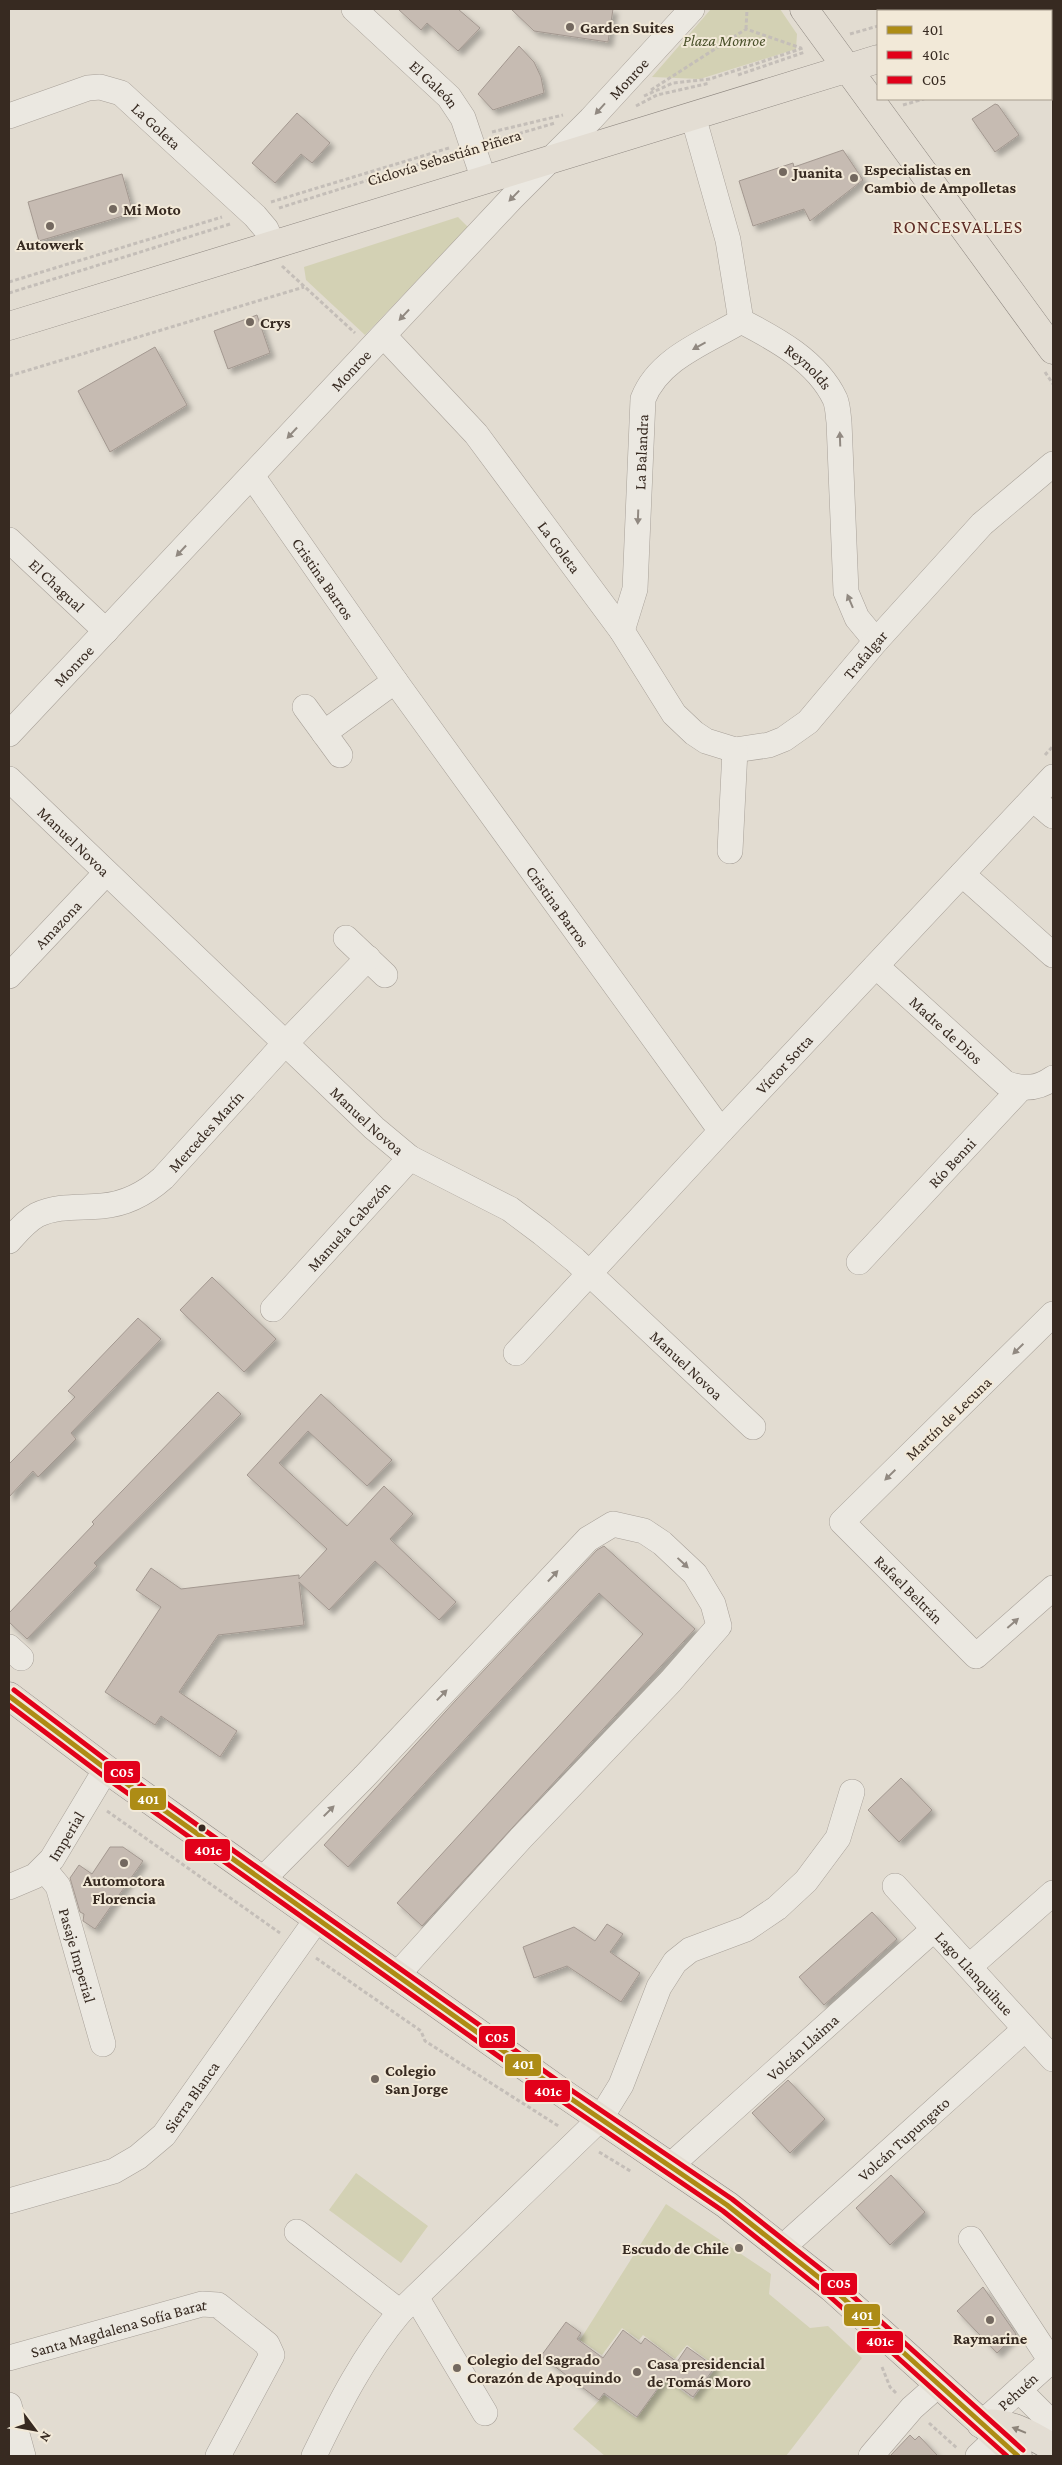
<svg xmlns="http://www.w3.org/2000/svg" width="1062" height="2465" font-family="'Crimson Pro',serif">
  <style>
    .green { fill: #d3d1b4 }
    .building { fill: #c6bbb2; stroke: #a39890; filter: url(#shadow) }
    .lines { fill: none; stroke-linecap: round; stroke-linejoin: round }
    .minor-casing { stroke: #a8a199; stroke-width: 26 }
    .major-casing { stroke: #8e8780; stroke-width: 29 }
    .path { stroke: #c4beb8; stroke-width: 3; stroke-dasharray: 4 2.5; stroke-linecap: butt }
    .minor { stroke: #ebe8e1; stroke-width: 25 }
    .major { stroke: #e3ddd3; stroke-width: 28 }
    .bus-1-casing { stroke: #f2e9d8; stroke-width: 9 }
    .bus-2-casing { stroke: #f2e9d8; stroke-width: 9 }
    .bus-3-casing { stroke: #f2e9d8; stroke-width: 9 }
    .bus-1 { stroke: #ad8c15; stroke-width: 5 }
    .bus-2 { stroke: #e2001a; stroke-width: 5 }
    .bus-3 { stroke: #e2001a; stroke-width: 5 }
    .oneway { fill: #918981 }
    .oneway2 { fill: #8d847a }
    .poi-dot { fill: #73685f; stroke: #f2e9d8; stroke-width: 2 }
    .bus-dot { fill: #372a21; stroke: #f2e9d8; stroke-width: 2 }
    .labels { text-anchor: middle; stroke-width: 4; stroke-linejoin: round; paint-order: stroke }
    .poi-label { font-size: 16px; font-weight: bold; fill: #372a21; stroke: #f2e9d8; text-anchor: start }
    .park-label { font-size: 16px; font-style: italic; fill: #4a512a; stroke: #f2e9d8 }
    .street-label { font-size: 16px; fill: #372a21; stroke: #f2e9d8 }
    .neighbourhood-label { font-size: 18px; letter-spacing: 1px; fill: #5f2d25; stroke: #f2e9d8 }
    .line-badge { stroke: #f2e9d8; stroke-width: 2 }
    .badge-label { font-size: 14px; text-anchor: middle; font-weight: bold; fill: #fff }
  </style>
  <defs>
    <filter id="shadow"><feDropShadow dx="4.5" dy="4.5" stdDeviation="2.5" flood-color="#0004"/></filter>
  </defs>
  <rect width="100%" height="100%" fill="#e2dcd1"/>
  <path class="green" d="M711,9H780L797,34L796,49L700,79L652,77Z
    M458,217L468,227L365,335L306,280L304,267Z
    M356,2173L428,2226L401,2263L329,2210Z
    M666,2204L771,2274L769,2294L810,2328L828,2326L862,2358L786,2456H605L573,2429L604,2395L636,2418L666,2379L693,2399L717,2367L687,2345L675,2359L643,2335L639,2340L622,2328L602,2355L580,2340Z"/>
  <path class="building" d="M398,9H458L480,28L458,51L427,23L421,30Z
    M511,9H613L608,42L534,31Z
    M519,46L534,62L541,77L544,93L493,110L478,94Z
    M995,104L998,105L1019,135L995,152L972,119Z
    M297,113L330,143L312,163L301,154L275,183L252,163Z
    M843,150L863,180L810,221L804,209L753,226L739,181L793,163L794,167Z
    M122,174L133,213L39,241L28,202Z
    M257,315L270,353L228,369L214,331Z
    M155,347L187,405L110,452L78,391Z
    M212,1277L276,1339L244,1372L180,1310Z
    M138,1318L161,1339L71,1433L76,1439L38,1477L33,1471L9,1497V1464L75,1397L68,1391Z
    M218,1392L241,1414L94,1563L97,1566L27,1639L9,1622V1613L94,1524L92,1522Z
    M321,1394L392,1460L367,1486L308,1431L279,1463L347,1526L384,1486L413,1514L390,1539L456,1602L439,1620L375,1561L329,1610L299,1582L304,1625L218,1635L179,1692L237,1731L220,1757L161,1716L155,1725L105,1692L161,1607L136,1590L151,1568L181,1589L299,1575V1579L327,1549L247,1475Z
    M604,1546L695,1629L422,1926L397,1903L643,1634L599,1593L348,1867L324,1845L456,1700L597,1550Z
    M901,1778L932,1810L899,1842L868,1810Z
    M110,1847H123L143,1861L95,1929L83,1921L84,1914L80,1912L70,1878L79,1865L92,1874Z
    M872,1912L897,1939L824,2005L799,1977Z
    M607,1924L623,1934L610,1952L640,1973L621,2002L567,1966L534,1978L523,1947L574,1927L595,1941Z
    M788,2080L825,2119L790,2153L752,2113Z
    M891,2175L925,2212L890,2245L856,2208Z
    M983,2287L1016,2334L997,2353L957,2311Z
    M566,2322L581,2333L577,2339L603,2358L623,2330L641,2344L645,2338L677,2362L687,2347L715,2367L693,2397L666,2377L637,2417L604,2393L599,2400L541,2356Z
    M910,2435L915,2440L919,2436L938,2456H890Z"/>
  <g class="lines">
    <g class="minor-casing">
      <g id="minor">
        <path id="s1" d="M354,9L449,97L463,118L484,180"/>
        <path id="s2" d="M9,116L88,88L100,87L121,93L255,216L266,229L273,245"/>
        <path d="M693,116L728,240L741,321"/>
        <path id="s3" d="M741,321C776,339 817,361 835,399C838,406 838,415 839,422L846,592L857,618L876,641"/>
        <path id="s4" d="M384,336L476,434L622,631L674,714L694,733L706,741L735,750L769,745L784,739L808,722L876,641L982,524L1053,464"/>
        <path id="s5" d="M252,476L395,681L721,1131"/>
        <path id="s6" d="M9,540L106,631"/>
        <path id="s7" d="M622,631L635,589L643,399C659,358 706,342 741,321"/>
        <path d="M305,707L340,755"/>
        <path d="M324,733L395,681"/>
        <path id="s8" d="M9,734L511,199L591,119L692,9"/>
        <path id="s9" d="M9,779L374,1128L410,1158L510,1209L542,1233L575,1260L753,1427"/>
        <path d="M1033,799L1053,816"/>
        <path d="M730,851L735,750"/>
        <path d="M962,874L1053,955"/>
        <path d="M346,938L385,975"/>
        <path id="s10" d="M876,966L1005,1083C1023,1090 1038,1089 1053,1078"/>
        <path id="s11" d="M9,976L106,873"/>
        <path id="s12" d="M9,1241C17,1232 26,1221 37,1215C58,1205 80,1208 102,1206C126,1204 145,1194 163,1178L278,1051L368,958"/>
        <path id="s13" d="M859,1262L1021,1088"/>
        <path id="s14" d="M273,1309L410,1158"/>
        <path id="s15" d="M1053,1314L842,1522L976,1656L1053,1588"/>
        <path id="s16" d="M516,1353L721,1131L1053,777"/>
        <path d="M9,1647L21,1658"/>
        <path id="s17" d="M44,1869L58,1886L103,2044"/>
        <path d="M262,1880L364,1777L588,1539L613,1524L644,1531L662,1543L695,1574L713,1604L719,1626L671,1681L521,1838L397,1975"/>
        <path id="s18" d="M895,1886L1053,2059"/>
        <path id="s19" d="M9,1887L35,1876L52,1859L106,1769"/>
        <path d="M969,1967L1053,1893"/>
        <path id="s20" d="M670,2166L934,1929"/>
        <path id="s21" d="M9,2201L114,2171L138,2157L164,2135L317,1919"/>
        <path d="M297,2232L400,2312"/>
        <path d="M971,2239L1051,2361"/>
        <path id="s22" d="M783,2247L1025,2029"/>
        <path d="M416,2297L485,2413"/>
        <path id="s23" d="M9,2358L202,2304L218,2305L267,2344L272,2355L218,2456"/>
        <path d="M1019,2390L1053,2424"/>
        <path d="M9,2405L23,2456"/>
        <path id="s24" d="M981,2424L1053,2359"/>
        <path d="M314,2456C338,2406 364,2355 400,2312L600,2119L621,2085L659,1987L675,1962L690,1950L746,1929L777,1908L806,1881L838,1838L852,1792"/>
        <path d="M871,2456L912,2408L938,2385"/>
        <path d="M978,2456L997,2438"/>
      </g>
    </g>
    <g class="major-casing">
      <path id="major" d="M804,9L1053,350
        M1036,11L1045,9
        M9,326L878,59
        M9,1696L106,1769L567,2096L727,2205L832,2288L1018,2456
        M981,2424C1009,2421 1030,2434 1053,2448"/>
    </g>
    <path class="path" d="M928,11L937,9
      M746,29L747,9
      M850,34L878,26
      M1051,60L1053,59
      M738,75L805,52
      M651,90L746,29L801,48
      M644,96L673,83L710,79L803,48
      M903,105L924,99
      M636,106L657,95L710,83
      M492,132L563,115
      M494,141L555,123
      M271,202L449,148
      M279,208L452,154
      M282,266L355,333
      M9,282L222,217
      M9,293L230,224
      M1045,372L1053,384
      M9,376L304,287
      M1045,755L1053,746
      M107,1811L280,1933
      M316,1958L421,2031L425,2041L560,2127
      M599,2152L632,2172
      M882,2367L890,2387L897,2394
      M929,2423L958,2449"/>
    <use href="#minor" class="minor"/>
    <use href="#major" class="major"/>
    <g class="bus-1-casing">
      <path id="bus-1" d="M9,1696L106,1769L567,2096L727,2205L832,2288L1018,2456"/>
    </g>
    <g class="bus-2-casing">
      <path id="bus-2" d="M9,1705L102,1775L563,2102L723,2211L827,2294L1007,2456"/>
    </g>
    <g class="bus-3-casing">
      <path id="bus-3" d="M14,1690L110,1763L571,2090L732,2199L837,2282L1023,2450"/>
    </g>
    <use href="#bus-1" class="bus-1"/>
    <use href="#bus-2" class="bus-2"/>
    <use href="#bus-3" class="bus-3"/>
  </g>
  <defs><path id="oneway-solid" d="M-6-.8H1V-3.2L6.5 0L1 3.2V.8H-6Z" transform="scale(1.25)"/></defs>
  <g class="oneway">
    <use href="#oneway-solid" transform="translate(600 109) rotate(132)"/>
    <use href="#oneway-solid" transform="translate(514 196) rotate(134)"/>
    <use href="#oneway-solid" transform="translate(404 315) rotate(133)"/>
    <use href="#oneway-solid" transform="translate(699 346) rotate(151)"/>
    <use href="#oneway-solid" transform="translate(292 433) rotate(133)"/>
    <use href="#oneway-solid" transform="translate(840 439) rotate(-92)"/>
    <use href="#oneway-solid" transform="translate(638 517) rotate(92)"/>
    <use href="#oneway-solid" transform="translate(181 551) rotate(133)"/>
    <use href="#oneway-solid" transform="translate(850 601) rotate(-113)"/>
    <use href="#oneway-solid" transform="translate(1018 1349) rotate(136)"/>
    <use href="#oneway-solid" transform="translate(890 1475) rotate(136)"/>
    <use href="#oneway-solid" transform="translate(683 1563) rotate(43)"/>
    <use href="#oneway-solid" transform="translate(553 1576) rotate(-47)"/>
    <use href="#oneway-solid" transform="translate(1013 1623) rotate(-41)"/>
    <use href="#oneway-solid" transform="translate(442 1695) rotate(-46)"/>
    <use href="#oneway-solid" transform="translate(329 1811) rotate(-45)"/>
  </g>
  <use class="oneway2" href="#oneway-solid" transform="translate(1019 2430) rotate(-158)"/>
  <g class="poi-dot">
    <circle cx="570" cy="27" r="5"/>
    <circle cx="783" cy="172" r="5"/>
    <circle cx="854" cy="178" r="5"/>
    <circle cx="113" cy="209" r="5"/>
    <circle cx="50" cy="226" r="5"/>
    <circle cx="250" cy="322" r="5"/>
    <circle cx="124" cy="1863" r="5"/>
    <circle cx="375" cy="2079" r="5"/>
    <circle cx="739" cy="2248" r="5"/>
    <circle cx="990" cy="2320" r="5"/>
    <circle cx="457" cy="2368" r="5"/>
    <circle cx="637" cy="2372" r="5"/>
  </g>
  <circle class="bus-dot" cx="202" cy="1828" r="4.5"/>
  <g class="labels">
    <g class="poi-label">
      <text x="580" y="33">Garden Suites</text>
      <text x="864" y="175">Especialistas en<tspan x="864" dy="18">Cambio de Ampolletas</tspan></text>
      <text x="793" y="178">Juanita</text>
      <text x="123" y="215">Mi Moto</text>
      <text x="50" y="250" text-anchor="middle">Autowerk</text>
      <text x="260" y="328">Crys</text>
      <text x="124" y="1886" text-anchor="middle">Automotora<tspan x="124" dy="18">Florencia</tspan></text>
      <text x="385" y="2076">Colegio<tspan x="385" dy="18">San Jorge</tspan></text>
      <text x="729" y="2254" text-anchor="end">Escudo de Chile</text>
      <text x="990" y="2344" text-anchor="middle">Raymarine</text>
      <text x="467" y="2365">Colegio del Sagrado<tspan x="467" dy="18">Corazón de Apoquindo</tspan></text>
      <text x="647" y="2369">Casa presidencial<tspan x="647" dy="18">de Tomás Moro</tspan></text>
    </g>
    <g class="park-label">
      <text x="724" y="46">Plaza Monroe</text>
    </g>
    <g class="street-label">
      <text dy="6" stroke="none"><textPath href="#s8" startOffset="902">Monroe</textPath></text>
      <text dy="6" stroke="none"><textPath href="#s1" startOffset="110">El Galeón</textPath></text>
      <text dy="6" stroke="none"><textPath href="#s2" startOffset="166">La Goleta</textPath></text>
      <text transform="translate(444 157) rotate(-17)" y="6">Ciclovía Sebastián Piñera</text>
      <text dy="6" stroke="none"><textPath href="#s3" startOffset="82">Reynolds</textPath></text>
      <text dy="6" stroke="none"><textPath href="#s8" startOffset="499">Monroe</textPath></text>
      <text dy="6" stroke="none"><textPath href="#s7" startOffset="181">La Balandra</textPath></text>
      <text dy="6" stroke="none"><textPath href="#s4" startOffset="275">La Goleta</textPath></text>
      <text dy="6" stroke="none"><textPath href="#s5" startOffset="125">Cristina Barros</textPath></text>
      <text dy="6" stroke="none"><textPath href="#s6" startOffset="66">El Chagual</textPath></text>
      <text dy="6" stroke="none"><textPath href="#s4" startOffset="718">Trafalgar</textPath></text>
      <text dy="6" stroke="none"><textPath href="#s8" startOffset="94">Monroe</textPath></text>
      <text dy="6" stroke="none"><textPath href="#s9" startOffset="90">Manuel Novoa</textPath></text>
      <text dy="6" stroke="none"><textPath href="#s5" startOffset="528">Cristina Barros</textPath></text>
      <text dy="6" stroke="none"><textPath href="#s11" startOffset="71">Amazona</textPath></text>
      <text dy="6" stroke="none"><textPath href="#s10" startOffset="95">Madre de Dios</textPath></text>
      <text dy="6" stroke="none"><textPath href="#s16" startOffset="394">Víctor Sotta</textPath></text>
      <text dy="6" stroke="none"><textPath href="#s9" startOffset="495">Manuel Novoa</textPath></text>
      <text dy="6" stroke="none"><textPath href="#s12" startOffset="236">Mercedes Marín</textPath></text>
      <text dy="6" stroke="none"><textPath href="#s13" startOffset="136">Río Benni</textPath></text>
      <text dy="6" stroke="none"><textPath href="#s14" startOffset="112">Manuela Cabezón</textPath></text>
      <text dy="6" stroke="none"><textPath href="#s9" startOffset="900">Manuel Novoa</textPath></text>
      <text transform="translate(948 1418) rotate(-44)" y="6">Martín de Lecuna</text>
      <text dy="6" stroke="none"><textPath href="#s15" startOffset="391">Rafael Beltrán</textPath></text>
      <text dy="6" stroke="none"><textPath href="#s19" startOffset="79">Imperial</textPath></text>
      <text dy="6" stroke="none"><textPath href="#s17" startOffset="94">Pasaje Imperial</textPath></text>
      <text dy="6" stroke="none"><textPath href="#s18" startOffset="118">Lago Llanquihue</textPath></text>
      <text dy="6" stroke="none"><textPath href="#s20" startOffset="178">Volcán Llaima</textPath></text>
      <text dy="6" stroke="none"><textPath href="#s21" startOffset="218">Sierra Blanca</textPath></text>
      <text dy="6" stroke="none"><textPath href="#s22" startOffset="162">Volcán Tupungato</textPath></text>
      <text dy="6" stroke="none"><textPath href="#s23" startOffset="114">Santa Magdalena Sofía Barat</textPath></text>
      <text dy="6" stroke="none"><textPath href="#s24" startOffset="49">Pehuén</textPath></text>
    </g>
    <g class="neighbourhood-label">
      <text x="958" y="233">RONCESVALLES</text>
    </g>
  </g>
  <g class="line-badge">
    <rect x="103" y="1760" width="38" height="24" rx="5" fill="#e2001a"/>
    <rect x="129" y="1787" width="38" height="24" rx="5" fill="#ad8c15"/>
    <rect x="184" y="1838" width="47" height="24" rx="5" fill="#e2001a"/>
    <rect x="478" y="2025" width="38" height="24" rx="5" fill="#e2001a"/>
    <rect x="504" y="2053" width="38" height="24" rx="5" fill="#ad8c15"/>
    <rect x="524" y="2079" width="47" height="24" rx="5" fill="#e2001a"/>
    <rect x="820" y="2272" width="38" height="24" rx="5" fill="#e2001a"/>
    <rect x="843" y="2303" width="38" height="24" rx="5" fill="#ad8c15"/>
    <rect x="856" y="2330" width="48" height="24" rx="5" fill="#e2001a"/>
  </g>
  <g class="badge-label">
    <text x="122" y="1777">C05</text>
    <text x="148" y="1804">401</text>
    <text x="208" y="1855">401c</text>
    <text x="497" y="2042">C05</text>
    <text x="523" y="2069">401</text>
    <text x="548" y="2096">401c</text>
    <text x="839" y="2288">C05</text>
    <text x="862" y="2320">401</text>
    <text x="880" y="2346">401c</text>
  </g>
  <rect width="1062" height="2465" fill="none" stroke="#372a21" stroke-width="20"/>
  <rect x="877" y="10" width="175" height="90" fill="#f2e9d8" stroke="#a79d8f"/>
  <rect x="887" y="26" width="25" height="8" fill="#ad8c15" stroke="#a79d8f"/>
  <text x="922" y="35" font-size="15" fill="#372a21">401</text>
  <rect x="887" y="51" width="25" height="8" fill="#e2001a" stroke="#a79d8f"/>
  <text x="922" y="60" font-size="15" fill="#372a21">401c</text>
  <rect x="887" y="76" width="25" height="8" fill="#e2001a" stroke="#a79d8f"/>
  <text x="922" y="85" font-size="15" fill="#372a21">C05</text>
  <g transform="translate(35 2430) rotate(122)" stroke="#f2e9d8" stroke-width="4" paint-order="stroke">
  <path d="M0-4L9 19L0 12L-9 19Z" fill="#372a21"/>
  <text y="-8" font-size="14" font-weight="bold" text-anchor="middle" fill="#372a21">N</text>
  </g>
</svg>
